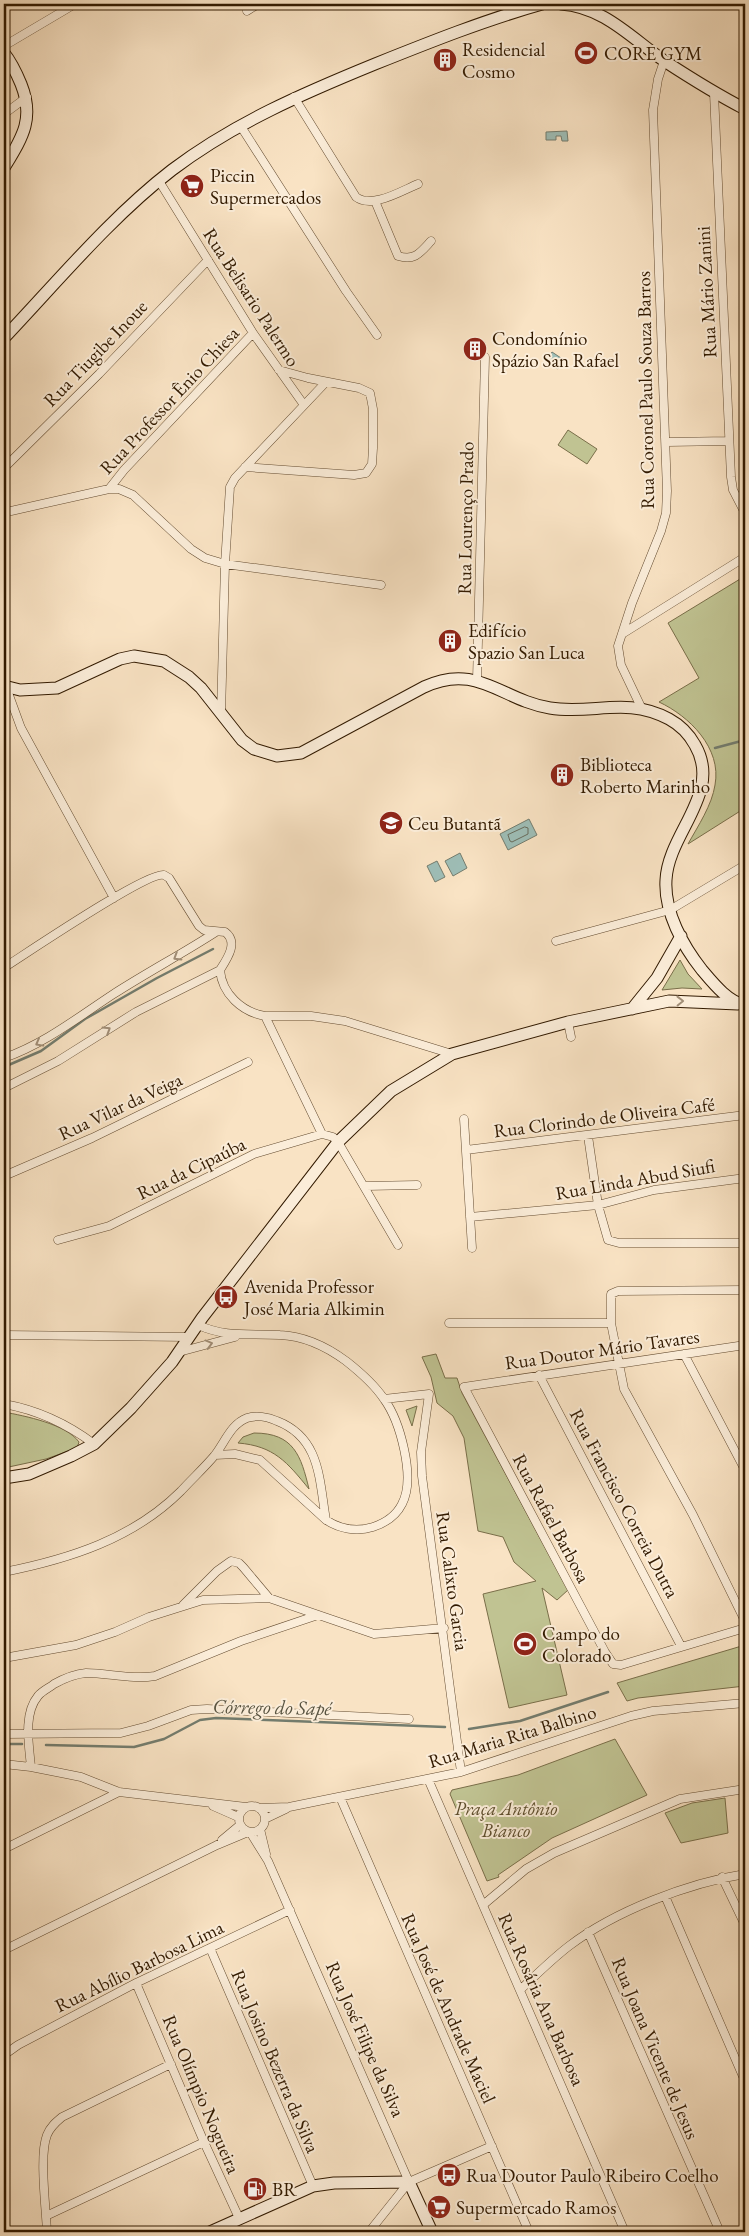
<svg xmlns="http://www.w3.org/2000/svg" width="749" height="2236" font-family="'EB Garamond',serif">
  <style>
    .green { fill: #c0c392; stroke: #796e49 }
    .water { fill: #9ebeb7; stroke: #737c6e }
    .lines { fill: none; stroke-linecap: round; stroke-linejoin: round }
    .shore { stroke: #686c5c; stroke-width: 1 }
    .stream { stroke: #737c6e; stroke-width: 2.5 }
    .street-casing { stroke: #644c31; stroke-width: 9 }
    .secondary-casing { stroke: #321a00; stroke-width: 13 }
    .street { stroke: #fbedd9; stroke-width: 8 }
    .secondary { stroke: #fbedd9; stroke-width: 11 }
    .oneway { stroke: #a18e77 }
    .labels { text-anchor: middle; stroke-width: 4; stroke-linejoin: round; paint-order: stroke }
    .poi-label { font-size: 19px; fill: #321a00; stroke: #fbedd9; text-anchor: start }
    .street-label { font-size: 19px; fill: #321a00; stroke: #fbedd9 }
    .park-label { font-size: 19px; font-style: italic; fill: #5d4d2c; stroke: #fbedd9 }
    .water-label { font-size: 20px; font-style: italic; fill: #585340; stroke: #fbedd9 }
  </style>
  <rect width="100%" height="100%" fill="#f9e3c4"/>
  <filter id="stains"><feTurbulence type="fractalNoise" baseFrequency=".004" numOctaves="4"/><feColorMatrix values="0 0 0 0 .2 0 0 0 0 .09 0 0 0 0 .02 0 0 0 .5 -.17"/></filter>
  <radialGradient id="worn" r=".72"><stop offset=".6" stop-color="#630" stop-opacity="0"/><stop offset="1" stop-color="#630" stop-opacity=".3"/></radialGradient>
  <path class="green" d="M568,430L597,449L587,464L558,445Z
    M745,576V808L688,844C698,826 712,805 715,785C722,748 689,716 659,702L699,678L668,623Z
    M680,960L688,974L702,989L682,988L662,990Z
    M436,1354L445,1378H457L462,1393L568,1590L557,1600L542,1588L567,1695L509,1708L483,1594L536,1581L514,1562L503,1537L478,1531L464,1438L453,1416L437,1403L431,1377L422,1357Z
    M417,1406L412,1426L406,1410Z
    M4,1412C25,1416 66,1424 79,1442L77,1448L46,1459L4,1468Z
    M254,1433C294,1433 301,1456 309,1489C287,1462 274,1446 238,1443L243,1437Z
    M745,1645V1686L638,1698L627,1701L617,1683Z
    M615,1739L647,1795L552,1838L498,1875L499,1877L487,1881L450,1794L452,1790L518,1775Z
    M725,1798L728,1833L681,1843L665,1813L692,1803Z"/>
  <path class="water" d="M567,131L568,141H562L561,136H556V140H546V132Z
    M552,352L564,360L558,369L546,361Z
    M529,819L537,835L508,850L500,834Z
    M460,853L467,868L453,876L445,861Z
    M437,861L445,877L435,882L427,866Z"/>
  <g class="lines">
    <path class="shore" d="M525,827L528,828V834L512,842L510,841L508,835Z"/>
    <path class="stream" d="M715,748L745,740
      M4,1067L41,1051L85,1019L157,978L213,949
      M469,1729L520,1721L608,1692
      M4,1744H22
      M46,1745L134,1747L164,1739L200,1720L216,1718L445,1727"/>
    <g class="street-casing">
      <path id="street" d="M247,11L258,4
        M4,46L75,4
        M714,93L731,477L733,490L745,513
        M294,97L356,197C372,209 401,191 418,184
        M4,114L27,97
        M240,125L346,291L377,335
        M159,181L253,333L304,405
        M375,201L398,256C415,261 420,253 431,241
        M667,442L729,441
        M245,467L354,475L366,473L372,464L373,448V409L370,393L359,388L308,378L279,370
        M4,468L99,374L208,260
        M109,489L124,470L253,333
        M4,509L11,511L109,489H119L133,495L191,549L205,558L225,564L381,585
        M622,634L745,557
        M477,681L485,357
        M6,687L21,728L114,898
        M641,707L621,665L618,646L632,603L661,531L666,513L667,491L653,110L658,79L664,61
        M221,714L225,564L230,487L235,478L326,382
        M556,941L670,910L745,865
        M5,967C27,953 148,871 164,875L169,878L199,926L204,930L225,932C239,942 227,959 220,970C222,994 242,1012 265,1016L322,1134
        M265,1016H311L345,1021L452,1054
        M568,1022L571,1037
        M4,1058C44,1044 77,1018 112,995C146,973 182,954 216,932
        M4,1088L58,1061L136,1012L220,970
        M4,1096V1108
        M464,1119L472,1248
        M588,1136L598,1205L608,1240L619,1243H745
        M466,1150L745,1115
        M4,1176L92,1138L248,1062
        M366,1186L417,1185
        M470,1217L598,1205L654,1190L745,1178
        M58,1240L109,1226L254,1154L322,1134L333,1137L338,1142L398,1245
        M745,1290L618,1291L611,1294V1323L624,1389L693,1515L745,1621
        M449,1323H611
        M4,1335L189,1337
        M745,1345L464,1387L605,1652L613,1664L621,1665L745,1628
        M179,1352L235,1337
        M684,1354L745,1470
        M539,1375L681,1646
        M384,1399L429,1394L421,1452L422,1476L461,1772
        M4,1404C38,1410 66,1423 94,1444
        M215,1455L235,1454L260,1460L326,1520
        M4,1572C69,1559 133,1539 181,1491C192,1479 205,1467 215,1455C225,1442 231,1424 247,1418C256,1415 268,1417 277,1421C321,1438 319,1480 326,1520C340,1529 357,1532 373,1527C385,1523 396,1516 402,1504C416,1478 400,1421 384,1399C374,1384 360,1372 346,1361C327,1347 304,1336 280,1335C249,1333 227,1338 198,1325
        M183,1605L217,1571L231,1561L239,1563L243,1567L269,1598
        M4,1658L76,1645L115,1632L149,1617L203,1600L269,1598L374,1634L444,1628
        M4,1734L121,1733L148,1726L191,1710L207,1709L409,1719
        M4,1764L31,1767L81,1777L119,1792L246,1807
        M31,1767C29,1745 23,1714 38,1696C42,1691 49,1688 54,1684C63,1679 75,1674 86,1673C109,1673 132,1680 155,1676L241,1641L318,1615
        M428,1779L625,2232
        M340,1797L529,2232
        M239 1819a13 13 0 1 1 26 0a13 13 0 1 1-26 0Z
        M213,1806L238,1817
        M259,1808L289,1807L461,1772L631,1716L653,1711L745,1703
        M265,1819L286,1809
        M260,1829L266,1854
        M250,1832L268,1861L409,2182
        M222,1840L240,1825
        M4,1849L119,1792
        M722,1877L745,1925
        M665,1896L745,2081
        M483,1905L526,1869L554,1853L680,1799L745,1789
        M588,1932L720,2232
        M210,1948L313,2186
        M4,1950L217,1845L248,1832
        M136,1983L204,2142L239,2218
        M520,1990C536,1975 552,1959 569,1946C615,1911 688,1883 745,1874
        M4,2055L18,2045L136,1983L290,1910
        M46,2216L204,2142
        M47,2232C46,2208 39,2155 47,2135C50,2127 56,2122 62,2117L171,2064
        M369,2232L409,2182L492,2146"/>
    </g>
    <g class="secondary-casing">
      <path id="secondary" d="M561,4C605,7 632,39 666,62C692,79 718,95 745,109
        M4,53C12,63 16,72 21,84C35,119 22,138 4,168
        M4,338C57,282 111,217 172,170C234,123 304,93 375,64C430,42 485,20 542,4
        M4,686L20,690L57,688L120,659L134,656L164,661L189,677L201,688L242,740L254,749L277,756L301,753L424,687C477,662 501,700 550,708C593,715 626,696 669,719C680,725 689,734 695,745C723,793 668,833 666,880C664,912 683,946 702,970C713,983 728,1002 745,1005
        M632,1009L657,978L681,936
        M4,1478L29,1474L71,1456L94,1444L131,1408L172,1362L202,1318L338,1142L391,1091L452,1054L568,1022L669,1001L738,1004
        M210,2232L313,2186L334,2183L409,2182L432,2232"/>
    </g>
    <use href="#street" class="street"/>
    <use href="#secondary" class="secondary"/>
  </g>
  <defs><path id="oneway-chevron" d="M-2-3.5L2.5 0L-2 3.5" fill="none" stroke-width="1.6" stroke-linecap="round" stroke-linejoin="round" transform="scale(1.25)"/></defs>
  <g class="oneway">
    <use href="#oneway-chevron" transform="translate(177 957) rotate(148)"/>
    <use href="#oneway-chevron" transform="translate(680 1001) rotate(-1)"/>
    <use href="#oneway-chevron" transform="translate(107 1030) rotate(-32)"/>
    <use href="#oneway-chevron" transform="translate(39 1043) rotate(151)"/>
    <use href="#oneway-chevron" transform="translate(209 1344) rotate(-15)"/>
  </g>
  <defs>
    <g id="stadium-disc" transform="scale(1.25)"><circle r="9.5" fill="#8f2418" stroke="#fbedd9"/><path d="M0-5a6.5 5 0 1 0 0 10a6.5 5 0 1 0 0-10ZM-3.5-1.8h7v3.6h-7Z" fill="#fff"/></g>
    <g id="building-disc" transform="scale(1.25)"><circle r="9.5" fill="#8f2418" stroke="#fbedd9"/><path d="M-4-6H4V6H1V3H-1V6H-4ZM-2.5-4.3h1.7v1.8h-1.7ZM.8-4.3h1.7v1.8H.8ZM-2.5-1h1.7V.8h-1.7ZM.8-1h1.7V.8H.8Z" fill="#fff"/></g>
    <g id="supermarket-disc" transform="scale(1.25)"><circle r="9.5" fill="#8f2418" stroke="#fbedd9"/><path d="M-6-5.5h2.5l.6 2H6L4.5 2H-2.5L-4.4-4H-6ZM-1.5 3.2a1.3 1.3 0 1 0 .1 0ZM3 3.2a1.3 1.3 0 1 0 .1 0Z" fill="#fff"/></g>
    <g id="school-disc" transform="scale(1.25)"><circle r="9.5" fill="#8f2418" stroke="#fbedd9"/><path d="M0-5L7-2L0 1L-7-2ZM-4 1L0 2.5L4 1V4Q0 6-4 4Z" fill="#fff"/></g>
    <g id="bus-disc" transform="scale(1.25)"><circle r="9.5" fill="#8f2418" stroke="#fbedd9"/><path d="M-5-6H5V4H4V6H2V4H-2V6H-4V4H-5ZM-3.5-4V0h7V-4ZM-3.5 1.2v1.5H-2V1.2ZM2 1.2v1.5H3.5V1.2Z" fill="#fff"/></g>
    <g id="fuel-disc" transform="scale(1.25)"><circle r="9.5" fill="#8f2418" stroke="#fbedd9"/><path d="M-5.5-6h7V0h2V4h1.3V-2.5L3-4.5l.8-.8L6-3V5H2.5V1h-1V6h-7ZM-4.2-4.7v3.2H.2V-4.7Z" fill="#fff"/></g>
  </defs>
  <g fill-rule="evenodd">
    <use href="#stadium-disc" x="586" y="53"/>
    <use href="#building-disc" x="445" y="60"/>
    <use href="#supermarket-disc" x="192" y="186"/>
    <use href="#building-disc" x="475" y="349"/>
    <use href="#building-disc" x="450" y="641"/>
    <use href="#building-disc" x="562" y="775"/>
    <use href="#school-disc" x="391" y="823"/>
    <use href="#bus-disc" x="226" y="1297"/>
    <use href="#stadium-disc" x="525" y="1644"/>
    <use href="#bus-disc" x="449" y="2175"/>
    <use href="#fuel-disc" x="255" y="2189"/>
    <use href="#supermarket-disc" x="439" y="2207"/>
  </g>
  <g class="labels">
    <g class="poi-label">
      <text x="462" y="56">Residencial<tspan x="462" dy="22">Cosmo</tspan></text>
      <text x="604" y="60">CORE GYM</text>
      <text x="210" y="182">Piccin<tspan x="210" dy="22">Supermercados</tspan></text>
      <text x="492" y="345">Condomínio<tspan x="492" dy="22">Spázio San Rafael</tspan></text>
      <text x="468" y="637">Edifício<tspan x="468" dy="22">Spazio San Luca</tspan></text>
      <text x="580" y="771">Biblioteca<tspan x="580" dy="22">Roberto Marinho</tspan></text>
      <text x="408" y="830">Ceu Butantã</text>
      <text x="244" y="1293">Avenida Professor<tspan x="244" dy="22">José Maria Alkimin</tspan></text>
      <text x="542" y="1640">Campo do<tspan x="542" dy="22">Colorado</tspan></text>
      <text x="466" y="2182">Rua Doutor Paulo Ribeiro Coelho</text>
      <text x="272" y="2196">BR</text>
      <text x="456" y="2214">Supermercado Ramos</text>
    </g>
    <g class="street-label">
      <text transform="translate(706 292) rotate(-93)" y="7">Rua Mário Zanini</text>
      <text transform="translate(252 297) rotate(57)" y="7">Rua Belisario Palermo</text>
      <text transform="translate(95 353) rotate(-46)" y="7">Rua Tiugibe Inoue</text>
      <text transform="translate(645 390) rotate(-91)" y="7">Rua Coronel Paulo Souza Barros</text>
      <text transform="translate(169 400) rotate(-47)" y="7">Rua Professor Ênio Chiesa</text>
      <text transform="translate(465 518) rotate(-89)" y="7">Rua Lourenço Prado</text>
      <text transform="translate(120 1106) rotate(-25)" y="7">Rua Vilar da Veiga</text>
      <text transform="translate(604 1117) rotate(-7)" y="7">Rua Clorindo de Oliveira Café</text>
      <text transform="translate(191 1168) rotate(-26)" y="7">Rua da Cipaúba</text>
      <text transform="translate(635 1179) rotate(-10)" y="7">Rua Linda Abud Siufi</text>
      <text transform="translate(602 1349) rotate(-8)" y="7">Rua Doutor Mário Tavares</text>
      <text transform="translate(625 1503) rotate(62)" y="7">Rua Francisco Correia Dutra</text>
      <text transform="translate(552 1518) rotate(62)" y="7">Rua Rafael Barbosa</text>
      <text transform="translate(453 1581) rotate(82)" y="7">Rua Calixto Garcia</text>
      <text transform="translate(512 1736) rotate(-17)" y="7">Rua Maria Rita Balbino</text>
      <text transform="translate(139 1966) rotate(-26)" y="7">Rua Abílio Barbosa Lima</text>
      <text transform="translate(542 1999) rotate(66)" y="7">Rua Rosária Ana Barbosa</text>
      <text transform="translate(449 2008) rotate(66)" y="7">Rua José de Andrade Maciel</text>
      <text transform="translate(366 2039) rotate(66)" y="7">Rua José Filipe da Silva</text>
      <text transform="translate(656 2048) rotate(67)" y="7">Rua Joana Vicente de Jesus</text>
      <text transform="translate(276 2061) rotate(67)" y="7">Rua Josino Bezerra da Silva</text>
      <text transform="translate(202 2094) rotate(67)" y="7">Rua Olímpio Nogueira</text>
    </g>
    <g class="park-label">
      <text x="506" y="1815">Praça Antônio<tspan x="506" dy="22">Bianco</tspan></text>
    </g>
    <g class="water-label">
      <text transform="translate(272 1707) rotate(1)" y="7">Córrego do Sapé</text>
    </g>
  </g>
  <rect width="749" height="2236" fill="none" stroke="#f9e3c4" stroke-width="20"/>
  <rect x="5" y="5" width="739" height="2226" fill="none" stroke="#321a00" stroke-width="2.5"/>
  <rect x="10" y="10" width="729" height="2216" fill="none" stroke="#321a00"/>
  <rect width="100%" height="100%" filter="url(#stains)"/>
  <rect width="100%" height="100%" fill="url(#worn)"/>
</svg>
